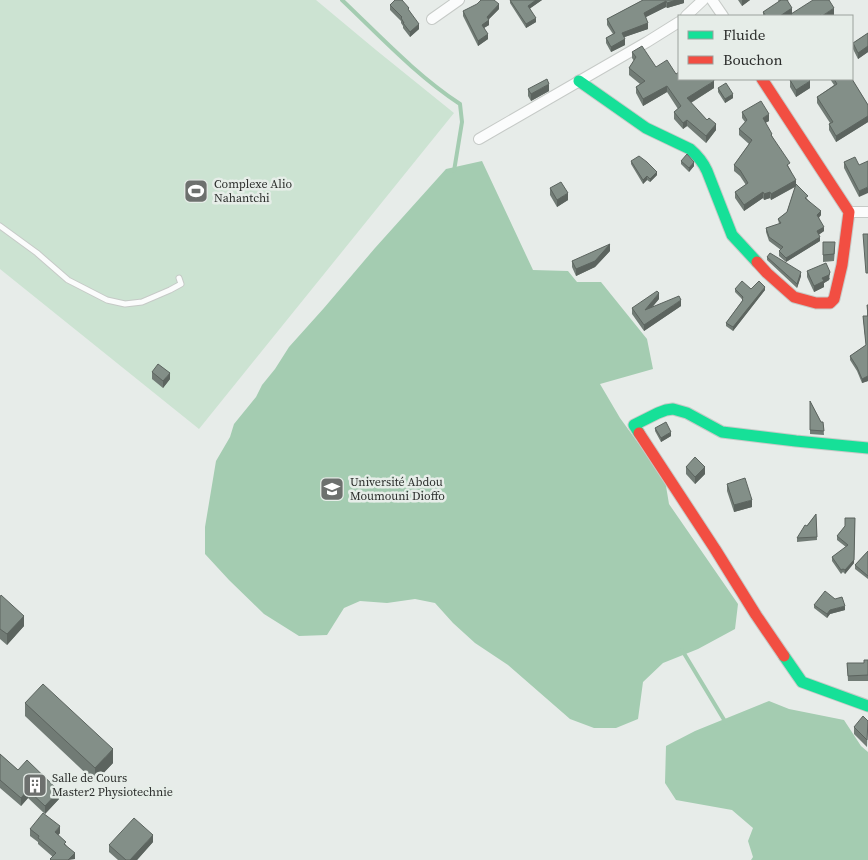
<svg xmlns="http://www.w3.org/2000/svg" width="868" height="860" font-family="'Source Serif 4',serif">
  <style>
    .green { fill: #cce3d2 }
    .water { fill: #a4ccb1 }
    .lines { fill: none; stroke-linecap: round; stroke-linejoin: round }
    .stream { stroke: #a4ccb1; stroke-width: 4 }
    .lane-casing { stroke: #c6cac7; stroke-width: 7 }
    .street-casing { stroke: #c6cac7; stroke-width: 12 }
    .fast-casing { stroke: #c6cac7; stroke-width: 13 }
    .jam-casing { stroke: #c6cac7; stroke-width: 13 }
    .lane { stroke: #fbfcfc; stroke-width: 5 }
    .street { stroke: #fbfcfc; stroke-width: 10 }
    .fast { stroke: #16e098; stroke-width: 11 }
    .jam { stroke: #f24e42; stroke-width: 11 }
    .wall { fill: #717b75 }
    .shaded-wall { fill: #5c645f }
    .building { fill: #838f88; stroke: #5c645f }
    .labels { text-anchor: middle; stroke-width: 5; stroke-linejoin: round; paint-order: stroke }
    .poi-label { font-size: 12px; fill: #2c2e2c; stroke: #e6ede8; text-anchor: start }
  </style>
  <rect width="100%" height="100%" fill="#e7ece9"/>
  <path class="green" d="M0,0H316L376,50L454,113L199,429L0,269Z"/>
  <path class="water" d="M482,161L533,270L568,271L577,282H601L647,339L653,369L600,384L620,418L665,480L669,504L738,604L735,629L698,649L663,663L643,682L638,719L616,728H594L570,719L508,665L475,643L453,623L435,603L415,599L387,603L360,601L344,608L327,635L299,636L264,614L229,580L205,554V527L216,461L230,437L234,424L256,397L262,385L275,369L289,347L324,308L375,248L446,169Z
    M769,701L789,709L844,720L861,746L868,752V860H751L753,857L748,841L753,828L732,810L676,800L665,783L666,746L695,731Z"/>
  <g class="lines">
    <path class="stream" d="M342,0C380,36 416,75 460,104L462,122L454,171
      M682,650L726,723"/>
    <g class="lane-casing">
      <path id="lane" d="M0,226L37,253L68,280L107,300L125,304L142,302L170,290L181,284L179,278"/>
    </g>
    <g class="street-casing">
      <path id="street" d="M712,0L723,16
        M686,16L703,0
        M432,19L459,0
        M479,139L647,42L679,22
        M849,212H868"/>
    </g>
    <g class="fast-casing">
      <path id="fast" d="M579,81L646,128L690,149C697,155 703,162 707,171L732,235L757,262
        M639,433L634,425L658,413L666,410L673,409L687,413L722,432L796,441L868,448
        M784,656L802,682L868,706"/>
    </g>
    <g class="jam-casing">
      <path id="jam" d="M757,262L767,273L794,297L816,303H830L834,299L842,265L849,212L762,79
        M639,433L715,549L756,615L784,656"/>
    </g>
    <use href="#lane" class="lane"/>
    <use href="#street" class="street"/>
    <use href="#fast" class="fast"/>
    <use href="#jam" class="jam"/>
  </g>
  <path class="wall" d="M510,0H542L530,8L536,22L526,28L510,3Z
    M643,0H684V3L667,8L666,7L646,17L648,29L624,37L625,45L611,52L606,43V38L613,34L607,25V19Z
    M738,0H750L742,6Z
    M778,0H789L787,1L792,13L834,15L832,16H763V12L779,2Z
    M390,5L409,10L419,29L410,37L403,28V26L401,23V21L390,10Z
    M499,9L489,19V25L484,28L488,39L478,46L463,16V11Z
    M868,33V52L858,59L853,49V43Z
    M632,52L656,67L714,88L691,103L716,130L706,143L687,126L683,129L674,119V112L678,109L667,92L643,106L636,93V87L640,84L629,75V68L634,61L632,58Z
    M830,79H852L868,105V122L836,142L829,130V124L830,123L817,103V97L834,85Z
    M790,80L810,88L796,97L790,87Z
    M718,88L733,98L725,103L718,92Z
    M528,89L549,91L531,101L528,96Z
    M742,112L769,121L765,123L790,169L796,184L808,200L821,215L819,218L824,231L818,235L820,241L786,262L779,256V251L781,250L769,241L766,232V228L779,224L778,219L787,212L795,187L771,200L770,198L764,200L763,198L744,211L735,198V192L746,185L740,176L734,171V165L749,144L739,135V129L745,122L742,118Z
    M631,161L657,175L650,182L647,180L643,184L631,164Z
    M681,161L694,166L689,172L681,164Z
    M844,162L859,165V197L844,168Z
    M550,188L568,200L557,207L550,195Z
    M823,242L835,249L834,261L823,262Z
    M610,251L595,267L576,276L572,267V261Z
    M767,257L801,276L797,288L767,260Z
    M807,271L830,278L829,280L824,283V287L814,292L807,277Z
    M735,289L765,290L733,331L726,326V323L742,301V299L735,292Z
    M659,299L652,307L681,306L644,331L632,314V308Z
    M868,305V381L862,383L857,371L850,360V356L866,345L863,316H867Z
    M152,372L170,379L163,388L152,379Z
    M810,401L821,422H823L824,435L810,434Z
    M655,428L671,436L661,442L655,431Z
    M686,467L705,474L695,484L686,474Z
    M727,484L752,507L734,512L727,491Z
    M816,514L817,540L797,542V538Z
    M845,526L854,563L845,574L843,572L841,574L832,561V557L846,547L837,540V536Z
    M868,551V579L855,569V565Z
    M0,597L24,626L7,645L0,639Z
    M814,605L845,610L830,614L827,618L814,608Z
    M868,660V681H848L847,663H864Z
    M25,703L113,763L95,782L25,716Z
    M868,721L867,747L854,734V727Z
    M0,754L18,770L59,799L45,814L28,798L21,806L0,788Z
    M30,829L60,833L58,835L66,845L75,859L50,860L53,857L38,844V842L30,836Z
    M153,842L137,860H118L109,852V845Z"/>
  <path class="shaded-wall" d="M536,0H542L528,10V6Z
    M676,0H684V3L667,8V3Z
    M742,0H750L742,6Z
    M666,1V7L644,18V13Z
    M499,4V9L487,21L489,20V25L482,29V25L487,17Z
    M792,8V15L791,14V16H780Z
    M834,8V15L832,16H822Z
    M536,18V22L526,28V24Z
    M648,23V29L622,38V33Z
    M419,24V29L410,37V32Z
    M488,34V39L478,46V41Z
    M625,39V45L611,52V47Z
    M868,46V52L858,59V53Z
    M714,81V88L687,105V98Z
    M810,81V88L796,97V90Z
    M549,84V91L531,101V94Z
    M667,86V92L643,106V99Z
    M733,94V98L725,103V99Z
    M769,114V121L763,124V118Z
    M868,116V122L836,142V136Z
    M687,120V126L683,129V123Z
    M716,124V130L706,143V136Z
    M694,162V166L689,172V168Z
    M657,172V175L650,182V179Z
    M647,176V180L643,184V180Z
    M796,180V186L771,200V194Z
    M868,187V193L859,197V191Z
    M763,192V198L744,211V205Z
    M770,192V198L764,200V194Z
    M568,193V200L557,207V200Z
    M821,211V215L817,219V215Z
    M824,227V231L817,236V231Z
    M820,237V241L786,262V258Z
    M610,244V251L595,267L576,276V269Z
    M801,272V276L797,288V284Z
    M830,272L829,280L824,283V287L814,292V286Z
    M765,287V290L733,331V327Z
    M659,293V299L645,316V310Z
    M681,300V306L644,331V325Z
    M170,373V379L163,388V381Z
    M868,376V381L862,383V379Z
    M671,432V436L661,442V438Z
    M705,467V474L695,484V477Z
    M752,500V507L734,512V505Z
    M855,518L854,563L845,574V570Z
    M845,606V610L830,614L827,618V614L830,610Z
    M24,616V626L7,645V634Z
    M113,749V763L95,782V768Z
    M28,790V798L21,806V798Z
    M59,791V799L45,814V806Z
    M60,826V833L55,839V832Z
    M153,835V842L137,860H130Z
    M75,853V859L68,860Z"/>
  <path class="building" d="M395,0H402L409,8L408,9L419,24L410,32L403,23H404L401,18L402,17L390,5Z
    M481,0H494L499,4L487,17L489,20L482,25L488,34L478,41L463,11L477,4Z
    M510,0H536L528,6L536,18L526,24Z
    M643,0H676L667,3L666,1L644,13L648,23L622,33L625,39L611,47L606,38L615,33L607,19Z
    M781,0H787L792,8L780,16H766L763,12Z
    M813,0H829L834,8L822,16L820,15L819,16H793L791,14Z
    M868,33V46L858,53L853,43Z
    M642,46L656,67L667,60L676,74L679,72V79H713L714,81L687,98L707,120L709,118L716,124L706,136L687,120L683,123L674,112L681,106L667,86L643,99L636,87L645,81L629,68L636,57L632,52Z
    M547,79L549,84L531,94L528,89Z
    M792,79H808L810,81L796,90L790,80Z
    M834,79H852L868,105V116L836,136L829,124L833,122L817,97L837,84Z
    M726,83L733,94L725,99L718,88Z
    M761,101L769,114L763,118L772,134L771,135L790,163L787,165L796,180L771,194L770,192L764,194L763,192L744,205L735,192L748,183L740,170L734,165L752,140L739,129L747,120L742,112Z
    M687,154L694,162L689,168L681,161Z
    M639,156L647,162L657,172L650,179L647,176L643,180L631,161Z
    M855,157L859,165L868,161V187L859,191L844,162Z
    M561,182L568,193L557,200L550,188Z
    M796,184L808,196L805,198L821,211L817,215L824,227L817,231L820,237L786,258L779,251L783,247L769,237L766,228L781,223L778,219L787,212Z
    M863,234H868V273H866Z
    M823,242H835L834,254L823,255Z
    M610,244L595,261L576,269L572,261Z
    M770,253L801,272L797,284L767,257Z
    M826,263L830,272L829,275L822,278L824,281L814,286L807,271Z
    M742,281L751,289L759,281L765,287L733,327L726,323L743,300L742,299L743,297L735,289Z
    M657,291L659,293L645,310L679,296L681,300L644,325L632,308Z
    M867,305H868V376L862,379L857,367L850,356L866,345L863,316H868Z
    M158,364L170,373L163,381L152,372Z
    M810,401L821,422H823L824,431L810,430Z
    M666,422L671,432L661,438L655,428Z
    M695,457L705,467L695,477L686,467Z
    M745,478L752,500L734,505L727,484Z
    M816,514L817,537L797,538L805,525L807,526Z
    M845,518H855L854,560L845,570L843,569L841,570L832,557L848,545L837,536L845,526Z
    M868,551V576L855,565Z
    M825,591L835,599L842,597L845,606L830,610L827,614L814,605Z
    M1,595L24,616L7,634L0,629V597Z
    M864,660H868V675L848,676L847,663H864Z
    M43,684L113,749L95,768L25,703Z
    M863,716L868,721L867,740L854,727Z
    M0,754L18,770L27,760L59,791L45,806L28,790L21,798L0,780Z
    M43,813L60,826L55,832L66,842L64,844L75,853L68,860H51L50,859L56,853L38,838L39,836L30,829Z
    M134,818L153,835L130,860H126L109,845Z"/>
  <defs>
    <g id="stadium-square" transform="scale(1.25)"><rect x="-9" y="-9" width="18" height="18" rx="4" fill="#6d706e" stroke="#e6ede8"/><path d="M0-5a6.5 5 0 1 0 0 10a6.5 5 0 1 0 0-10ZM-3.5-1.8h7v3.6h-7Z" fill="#fff"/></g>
    <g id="university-square" transform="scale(1.25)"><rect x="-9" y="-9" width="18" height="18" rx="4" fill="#6d706e" stroke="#e6ede8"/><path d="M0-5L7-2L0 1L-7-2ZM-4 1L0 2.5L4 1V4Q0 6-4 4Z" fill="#fff"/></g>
    <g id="building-square" transform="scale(1.25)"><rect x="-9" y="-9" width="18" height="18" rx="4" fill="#6d706e" stroke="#e6ede8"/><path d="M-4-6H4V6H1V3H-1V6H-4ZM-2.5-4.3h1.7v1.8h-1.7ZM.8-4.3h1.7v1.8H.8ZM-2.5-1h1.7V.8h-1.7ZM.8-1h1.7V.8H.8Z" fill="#fff"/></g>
  </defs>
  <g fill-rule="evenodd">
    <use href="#stadium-square" x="196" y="191"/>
    <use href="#university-square" x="332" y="489"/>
    <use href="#building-square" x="35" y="785"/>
  </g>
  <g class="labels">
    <g class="poi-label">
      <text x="214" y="188">Complexe Alio<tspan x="214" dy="14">Nahantchi</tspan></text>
      <text x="350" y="486">Université Abdou<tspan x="350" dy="14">Moumouni Dioffo</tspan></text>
      <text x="52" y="782">Salle de Cours<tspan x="52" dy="14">Master2 Physiotechnie</tspan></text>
    </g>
  </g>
  <rect x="678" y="15" width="175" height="65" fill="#e6ede8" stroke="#9ca19d"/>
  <rect x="688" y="31" width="25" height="8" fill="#16e098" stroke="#9ca19d"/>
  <text x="723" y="40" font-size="15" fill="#2c2e2c">Fluide</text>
  <rect x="688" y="56" width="25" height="8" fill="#f24e42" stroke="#9ca19d"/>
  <text x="723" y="65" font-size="15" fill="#2c2e2c">Bouchon</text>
</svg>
